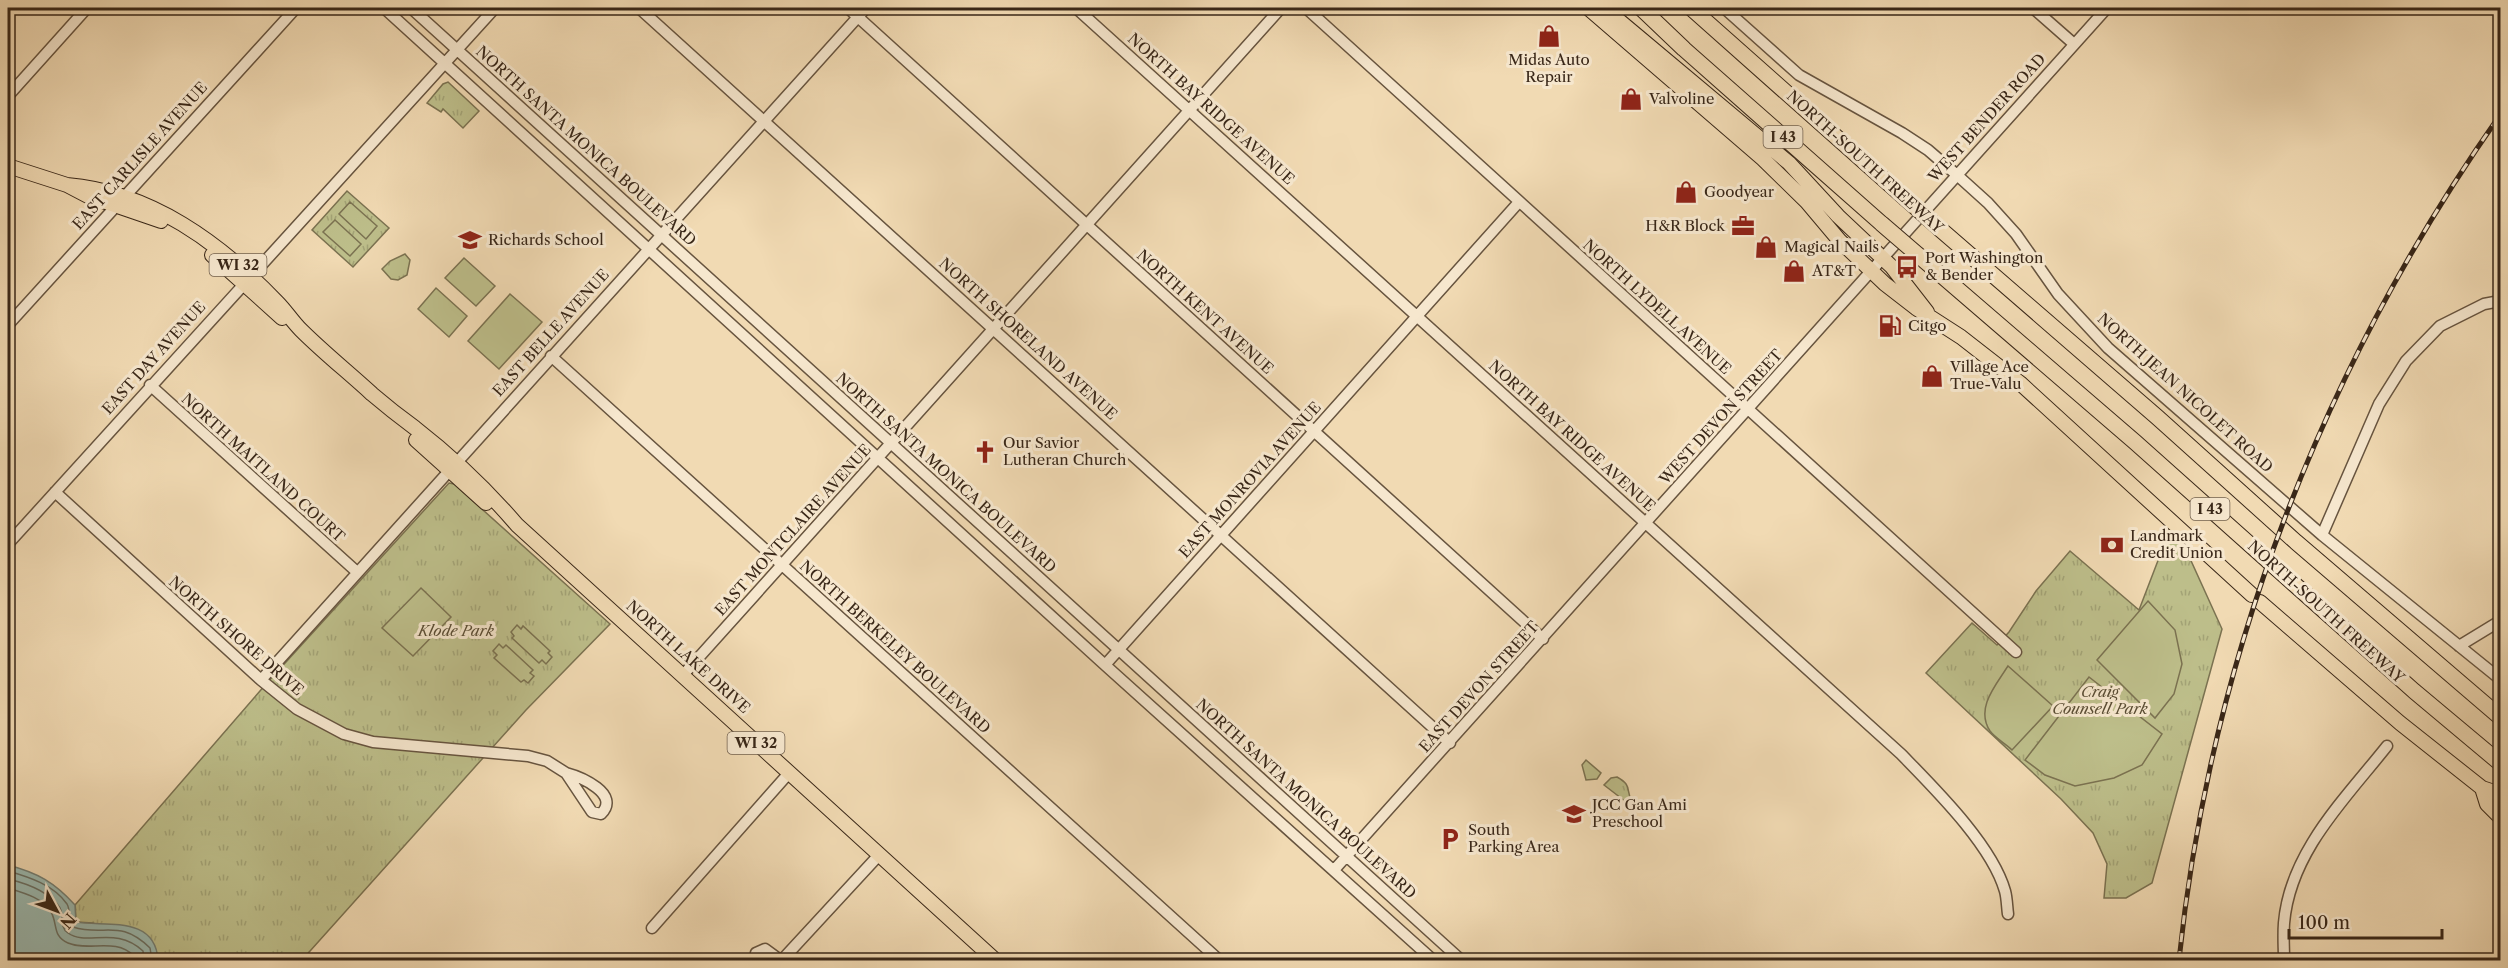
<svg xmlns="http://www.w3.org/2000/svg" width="2508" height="968" font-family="'Libre Caslon Text',serif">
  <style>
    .park { fill: url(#park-tufts); stroke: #7b7251; stroke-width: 1.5 }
    .pitch { fill: #bdbe8a; stroke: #7b7251; stroke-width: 1.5 }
    .water { fill: #9bbab1; stroke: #747f74; stroke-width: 1.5 }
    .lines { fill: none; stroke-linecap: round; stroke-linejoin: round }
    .shore { stroke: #6a7064; stroke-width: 1.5 }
    .minor-casing { stroke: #67543f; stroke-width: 13 }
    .major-casing { stroke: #392718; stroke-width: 16 }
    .highway-casing { stroke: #392718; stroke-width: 17 }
    .minor { stroke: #f6e7ce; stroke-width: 10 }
    .major { stroke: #f1dab3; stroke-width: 14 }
    .highway { stroke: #f1dab3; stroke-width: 15 }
    .rail-casing { stroke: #392718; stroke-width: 5 }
    .rail { stroke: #f6e7ce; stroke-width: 3; stroke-dasharray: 9; stroke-linecap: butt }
    .highway-bridge-casing { stroke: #392718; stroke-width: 17; stroke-linecap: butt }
    .highway-bridge { stroke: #f1dab3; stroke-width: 15 }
    .labels { text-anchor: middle; stroke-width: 6; stroke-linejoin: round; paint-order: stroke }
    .shield { fill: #f6e7ce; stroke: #72614f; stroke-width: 1.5 }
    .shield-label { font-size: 14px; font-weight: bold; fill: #392718 }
    .poi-label { font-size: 15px; fill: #392718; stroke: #f6e7ce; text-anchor: start }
    .street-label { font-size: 15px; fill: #392718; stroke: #f6e7ce }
    .park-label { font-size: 15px; font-style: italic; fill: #5a4d34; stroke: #f6e7ce }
  </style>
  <defs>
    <pattern id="park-tufts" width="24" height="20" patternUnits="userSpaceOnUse" patternTransform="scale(1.5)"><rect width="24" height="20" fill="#bdbe8a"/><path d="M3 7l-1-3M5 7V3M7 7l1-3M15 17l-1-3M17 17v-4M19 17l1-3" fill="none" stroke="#a3a376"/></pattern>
  </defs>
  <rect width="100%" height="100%" fill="#f1dab3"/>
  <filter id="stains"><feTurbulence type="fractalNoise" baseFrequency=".00333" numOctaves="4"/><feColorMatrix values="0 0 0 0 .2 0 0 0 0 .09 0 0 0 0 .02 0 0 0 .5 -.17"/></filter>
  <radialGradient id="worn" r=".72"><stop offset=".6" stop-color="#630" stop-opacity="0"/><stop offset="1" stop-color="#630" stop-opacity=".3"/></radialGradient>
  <path class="park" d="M448,82L479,111L463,128L443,109L441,112L427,103L443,84Z
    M347,191L389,228L353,267L312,230Z
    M405,254L410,260L407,275L398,280L391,279L382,269L390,261Z
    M449,483L454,484L610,624L526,710L302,960L187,958L158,960V958L93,923L76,922L75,905L266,684Z
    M2169,532L2187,552L2222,629L2152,883L2126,898H2104L2107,864L2093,833L2061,799L1926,673L1972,623L1997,645L2009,632L2036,591L2070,551L2139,610Z
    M1586,760L1601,773L1597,779L1586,780L1582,765Z
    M1617,777C1633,786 1625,789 1632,802L1630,805L1604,785L1611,778Z"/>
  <path class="pitch" d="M350,202L377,226L366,239L339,214Z
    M335,220L361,244L350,256L323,232Z
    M464,258L495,286L476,306L445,278Z
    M436,288L467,316L449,337L418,309Z
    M510,294L542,322L499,369L468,341Z
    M421,588L451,617L413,656L382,628Z
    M2148,601L2175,630L2182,664L2174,694L2155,718L2097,660Z
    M517,625L521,629L523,626L550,651L548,653L552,657L546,664L542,660L539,663L512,638L514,636L511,632Z
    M499,644L503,648L506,645L533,670L530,673L534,676L528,683L524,680L521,682L494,658L497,655L493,651Z
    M2008,666L2053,706L2012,750C2006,744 1995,738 1990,731C1975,708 1996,685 2008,666Z
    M2089,677L2162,734L2142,765L2114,778L2075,786L2045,775L2025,760Z"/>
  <path class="water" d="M8,865C38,873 54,882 75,905L76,922C106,927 155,915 158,960H8Z"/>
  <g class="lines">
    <path class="shore" d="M8,871C29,877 54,885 67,904C71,911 68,920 73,927C105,937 119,918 150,948L152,960
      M8,879C25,883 49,891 60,908C64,915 59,927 68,933C87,947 115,925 143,951L144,960
      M8,888C21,892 44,898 51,912C58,924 52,936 68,943C89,952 115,937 134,956L135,960"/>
    <g class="minor-casing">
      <path id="minor" d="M384,8L1105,665L1433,960
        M411,8L1461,960
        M639,8L1450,743
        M848,8L1543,639
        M1076,8L1901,754C1935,789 1992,845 2005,891C2007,898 2007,907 2008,914
        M1306,8L2016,652
        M1724,8L1799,75L1902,133L1928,150L1957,175L1988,203L2016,234L2058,294L2108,348L2322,535L2500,679
        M2033,8L2074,44
        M8,96L87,8
        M8,325L296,8
        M551,356L1219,960
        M150,385L357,572
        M55,492L261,680L297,709L344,734L373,742L528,756L547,761L566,773L592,812L601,814C621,794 581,777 566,773
        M2322,535L2379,404L2406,361L2440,326L2484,304L2500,301
        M8,544L495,8
        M2459,646L2500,621
        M1105,665L1519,202
        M683,675L1281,8
        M261,680L866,8
        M1334,870L2107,8
        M652,928L789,773
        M755,960L756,953L765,949L780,960
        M782,960L879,855
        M2284,960C2284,948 2283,936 2284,923C2290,852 2345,799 2387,746"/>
    </g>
    <g class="major-casing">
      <path id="major" d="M1588,8L1763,159L1807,202L1839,240L1885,284L1916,308L1961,337L2020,383L2252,595
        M1604,8L1789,163L1838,216L1892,267L1927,312
        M8,166L67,185L88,196L161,221
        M67,185C151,192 220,243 277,302C286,311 292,321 301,330C323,352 348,372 372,394C386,406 400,417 415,428C451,456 487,490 517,525L995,960
        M212,255L282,318
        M416,440L486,503
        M2260,602L2400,723L2482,788L2500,794
        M2482,788L2487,804L2500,817"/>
    </g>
    <g class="highway-casing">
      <path id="highway" d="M1641,8L1684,49L1882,224
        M1691,8L1905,198
        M1940,229L2157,417L2296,542L2500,717
        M1918,255L2135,442L2414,691L2500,763"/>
    </g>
    <use href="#minor" class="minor"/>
    <use href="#major" class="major"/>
    <use href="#highway" class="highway"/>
    <g class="rail-casing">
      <path id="rail" d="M2179,960C2211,654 2323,367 2500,115"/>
    </g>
    <use href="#rail" class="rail"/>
    <g class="highway-bridge-casing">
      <path id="highway-bridge" d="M1905,198L1940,229
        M1882,224L1918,255"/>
    </g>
    <use href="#highway-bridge" class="highway-bridge"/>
  </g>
  <defs>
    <g id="shop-bare" transform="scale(1.8)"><path d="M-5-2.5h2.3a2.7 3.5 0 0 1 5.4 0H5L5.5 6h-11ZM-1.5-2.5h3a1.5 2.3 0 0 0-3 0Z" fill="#8f2418" stroke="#f6e7ce" stroke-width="2.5" paint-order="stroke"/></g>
    <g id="office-bare" transform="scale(1.8)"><path d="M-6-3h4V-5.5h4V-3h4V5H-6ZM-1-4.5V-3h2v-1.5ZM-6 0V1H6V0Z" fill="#8f2418" stroke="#f6e7ce" stroke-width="2.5" paint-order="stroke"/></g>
    <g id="school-bare" transform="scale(1.8)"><path d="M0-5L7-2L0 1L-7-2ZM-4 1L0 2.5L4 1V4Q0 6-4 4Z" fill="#8f2418" stroke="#f6e7ce" stroke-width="2.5" paint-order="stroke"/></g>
    <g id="bus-bare" transform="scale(1.8)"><path d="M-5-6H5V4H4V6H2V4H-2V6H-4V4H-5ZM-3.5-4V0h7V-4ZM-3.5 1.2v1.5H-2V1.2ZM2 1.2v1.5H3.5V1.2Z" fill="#8f2418" stroke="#f6e7ce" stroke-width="2.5" paint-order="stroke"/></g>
    <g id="fuel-bare" transform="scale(1.8)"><path d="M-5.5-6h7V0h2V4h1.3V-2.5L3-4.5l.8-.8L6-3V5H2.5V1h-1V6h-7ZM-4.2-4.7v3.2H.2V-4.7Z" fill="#8f2418" stroke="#f6e7ce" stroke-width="2.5" paint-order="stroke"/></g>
    <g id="church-bare" transform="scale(1.8)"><path d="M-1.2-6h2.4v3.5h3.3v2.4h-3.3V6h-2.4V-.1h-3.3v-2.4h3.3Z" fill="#8f2418" stroke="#f6e7ce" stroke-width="2.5" paint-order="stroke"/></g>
    <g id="bank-bare" transform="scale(1.8)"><path d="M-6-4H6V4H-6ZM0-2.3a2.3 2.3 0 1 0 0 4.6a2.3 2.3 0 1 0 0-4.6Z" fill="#8f2418" stroke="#f6e7ce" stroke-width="2.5" paint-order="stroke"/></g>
    <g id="parking-bare" transform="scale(1.8)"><path d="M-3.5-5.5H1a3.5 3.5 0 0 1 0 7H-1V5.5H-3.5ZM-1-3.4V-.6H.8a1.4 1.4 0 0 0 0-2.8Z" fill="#8f2418" stroke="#f6e7ce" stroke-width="2.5" paint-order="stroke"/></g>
  </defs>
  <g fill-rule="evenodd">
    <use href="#shop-bare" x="1549" y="36"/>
    <use href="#shop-bare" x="1631" y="99"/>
    <use href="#shop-bare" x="1686" y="192"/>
    <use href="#office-bare" x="1743" y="226"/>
    <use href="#school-bare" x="470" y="240"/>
    <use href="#shop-bare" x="1766" y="247"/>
    <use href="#bus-bare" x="1907" y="267"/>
    <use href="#shop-bare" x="1794" y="271"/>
    <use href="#fuel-bare" x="1890" y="326"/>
    <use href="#shop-bare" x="1932" y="376"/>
    <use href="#church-bare" x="985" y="452"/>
    <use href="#bank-bare" x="2112" y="545"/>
    <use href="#school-bare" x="1574" y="814"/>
    <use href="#parking-bare" x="1450" y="839"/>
  </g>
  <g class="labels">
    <g class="shield">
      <rect x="1763.5" y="126" width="39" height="22" rx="4.5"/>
      <rect x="209.5" y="254" width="57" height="22" rx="4.5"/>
      <rect x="2190.5" y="498" width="39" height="22" rx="4.5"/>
      <rect x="727.5" y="732" width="57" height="22" rx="4.5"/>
    </g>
    <g class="shield-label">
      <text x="1783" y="142">I 43</text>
      <text x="238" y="270">WI 32</text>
      <text x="2210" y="514">I 43</text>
      <text x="756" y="748">WI 32</text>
    </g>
    <g class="poi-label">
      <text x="1549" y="65" text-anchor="middle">Midas Auto<tspan x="1549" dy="17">Repair</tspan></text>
      <text x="1649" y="104">Valvoline</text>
      <text x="1704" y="197">Goodyear</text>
      <text x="1725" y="231" text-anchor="end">H&amp;R Block</text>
      <text x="488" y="245">Richards School</text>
      <text x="1784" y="252">Magical Nails</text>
      <text x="1925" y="263">Port Washington<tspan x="1925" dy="17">&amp; Bender</tspan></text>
      <text x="1812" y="276">AT&amp;T</text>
      <text x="1908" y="331">Citgo</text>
      <text x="1950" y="372">Village Ace<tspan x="1950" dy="17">True-Valu</tspan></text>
      <text x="1003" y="448">Our Savior<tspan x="1003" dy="17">Lutheran Church</tspan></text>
      <text x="2130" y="541">Landmark<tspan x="2130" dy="17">Credit Union</tspan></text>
      <text x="1592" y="810">JCC Gan Ami<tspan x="1592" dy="17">Preschool</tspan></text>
      <text x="1468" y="835">South<tspan x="1468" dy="17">Parking Area</tspan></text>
    </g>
    <g class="street-label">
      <text transform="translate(1211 109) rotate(42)" y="5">NORTH BAY RIDGE AVENUE</text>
      <text transform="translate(1987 118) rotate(-48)" y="5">WEST BENDER ROAD</text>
      <text transform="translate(586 146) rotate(42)" y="5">NORTH SANTA MONICA BOULEVARD</text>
      <text transform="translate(140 156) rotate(-48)" y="5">EAST CARLISLE AVENUE</text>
      <text transform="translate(1865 162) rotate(42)" y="5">NORTH-SOUTH FREEWAY</text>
      <text transform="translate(1657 307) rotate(42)" y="5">NORTH LYDELL AVENUE</text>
      <text transform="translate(1205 312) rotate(42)" y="5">NORTH KENT AVENUE</text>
      <text transform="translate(551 333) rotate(-48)" y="5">EAST BELLE AVENUE</text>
      <text transform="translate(1028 339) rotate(42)" y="5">NORTH SHORELAND AVENUE</text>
      <text transform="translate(154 358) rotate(-48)" y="5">EAST DAY AVENUE</text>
      <text transform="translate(2185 393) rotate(42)" y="5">NORTH JEAN NICOLET ROAD</text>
      <text transform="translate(1721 417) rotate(-48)" y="5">WEST DEVON STREET</text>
      <text transform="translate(1572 436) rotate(42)" y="5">NORTH BAY RIDGE AVENUE</text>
      <text transform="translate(263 468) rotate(42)" y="5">NORTH MAITLAND COURT</text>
      <text transform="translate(946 473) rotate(42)" y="5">NORTH SANTA MONICA BOULEVARD</text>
      <text transform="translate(1250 480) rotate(-48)" y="5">EAST MONROVIA AVENUE</text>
      <text transform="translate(793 530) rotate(-48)" y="5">EAST MONTCLAIRE AVENUE</text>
      <text transform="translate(2326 612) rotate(42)" y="5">NORTH-SOUTH FREEWAY</text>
      <text transform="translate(236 636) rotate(41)" y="5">NORTH SHORE DRIVE</text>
      <text transform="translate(895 647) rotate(42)" y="5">NORTH BERKELEY BOULEVARD</text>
      <text transform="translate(688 657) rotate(42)" y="5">NORTH LAKE DRIVE</text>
      <text transform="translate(1479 687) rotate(-48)" y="5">EAST DEVON STREET</text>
      <text transform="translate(1306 799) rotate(42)" y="5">NORTH SANTA MONICA BOULEVARD</text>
    </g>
    <g class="park-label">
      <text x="456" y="636">Klode Park</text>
      <text x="2100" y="697">Craig<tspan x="2100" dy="17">Counsell Park</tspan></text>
    </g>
  </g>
  <rect width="2508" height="968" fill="none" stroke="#f1dab3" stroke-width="30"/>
  <rect x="9" y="9" width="2490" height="950" fill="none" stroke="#392718" stroke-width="3"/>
  <rect x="15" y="15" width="2478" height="938" fill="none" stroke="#392718" stroke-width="1.5"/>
  <g transform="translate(57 911) rotate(131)" stroke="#f6e7ce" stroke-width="4.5" paint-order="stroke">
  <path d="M0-4.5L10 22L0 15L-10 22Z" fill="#392718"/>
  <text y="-9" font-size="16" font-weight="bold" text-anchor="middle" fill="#392718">N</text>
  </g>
  <path d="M2289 929v9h153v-9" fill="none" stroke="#392718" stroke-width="3"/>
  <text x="2298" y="929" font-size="18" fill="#392718" stroke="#f6e7ce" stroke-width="4.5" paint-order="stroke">100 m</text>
  <rect width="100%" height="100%" filter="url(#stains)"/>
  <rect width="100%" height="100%" fill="url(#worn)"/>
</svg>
